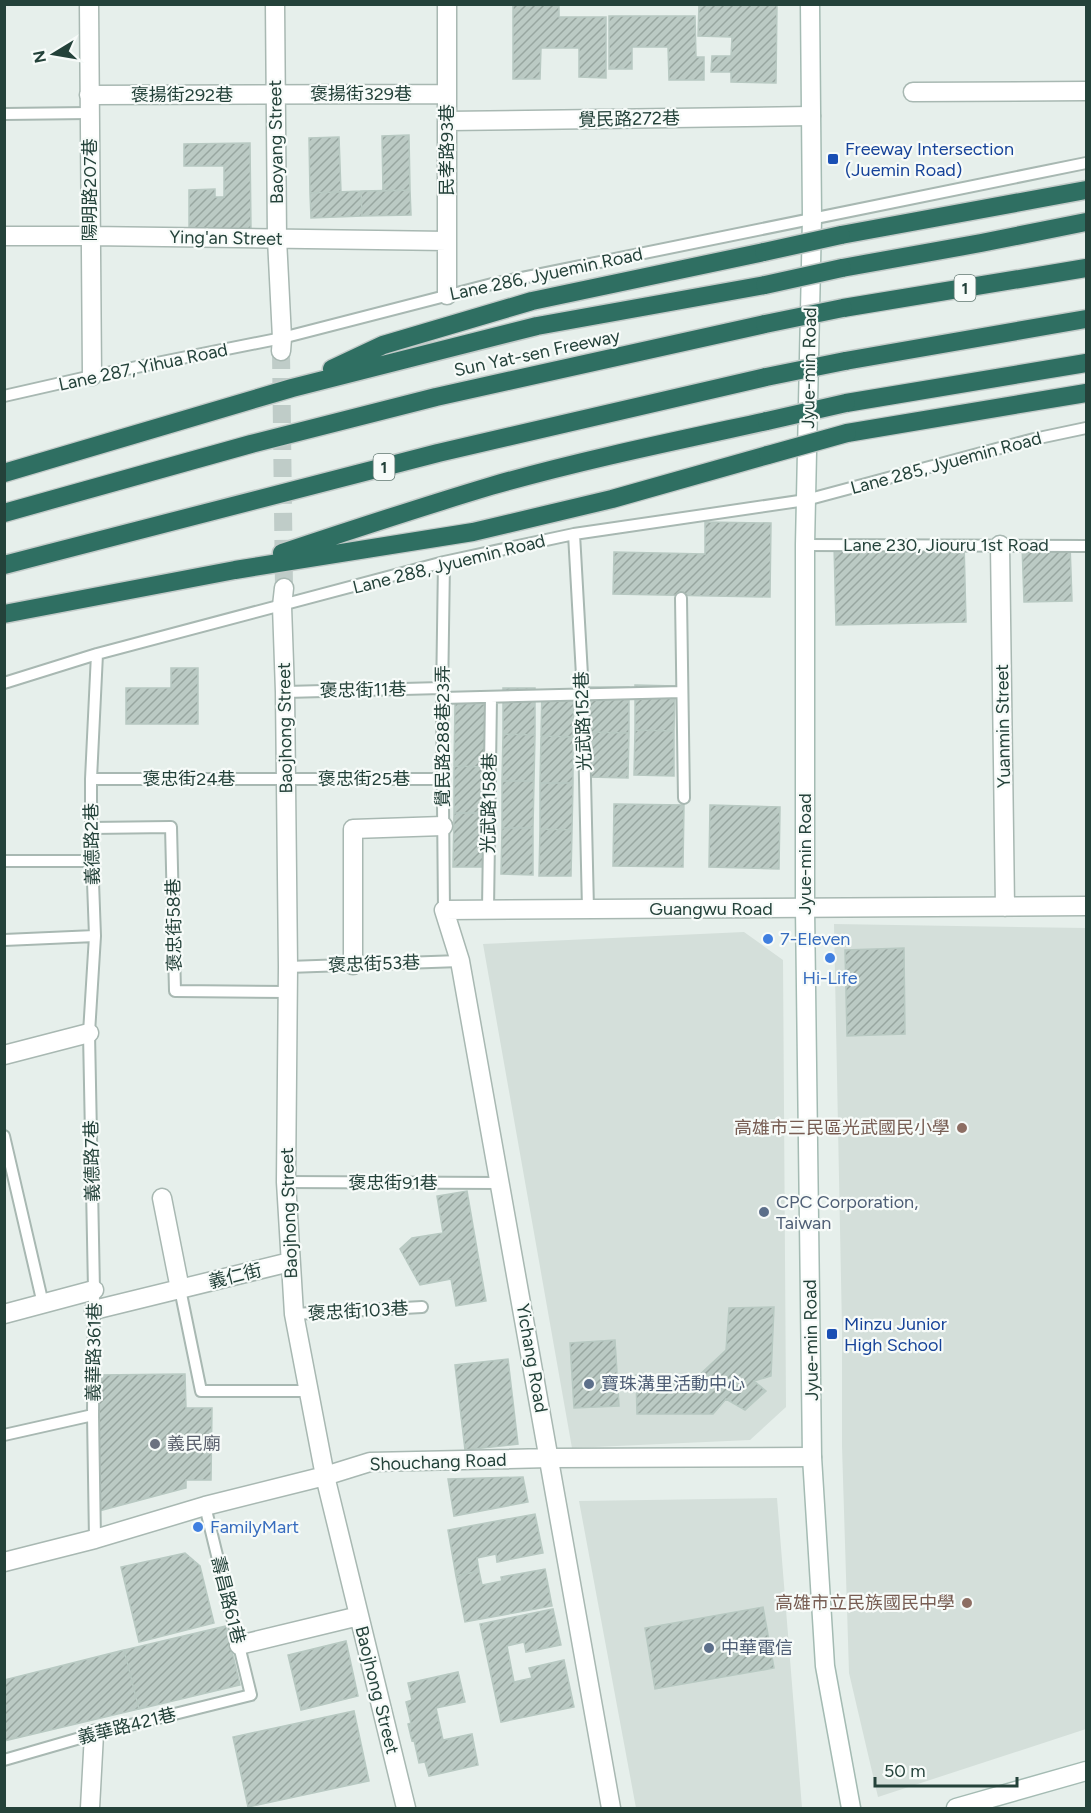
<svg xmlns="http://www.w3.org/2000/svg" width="1091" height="1813" font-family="Figtree,'Noto Sans TC',sans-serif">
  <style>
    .built { fill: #d4dfda }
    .building { fill: url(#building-hatch); stroke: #b8c9c2; stroke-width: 1.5 }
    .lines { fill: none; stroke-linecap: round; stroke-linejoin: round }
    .street-tunnel { stroke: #bfccc8; stroke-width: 18; stroke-dasharray: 18 9; stroke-linecap: butt }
    .lane-casing { stroke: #a8b8b2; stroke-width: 14 }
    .street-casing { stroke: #a8b8b2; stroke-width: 21 }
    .secondary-casing { stroke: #a4bbb3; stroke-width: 21 }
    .highway-casing { stroke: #c2cac8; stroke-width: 21 }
    .lane { stroke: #fff; stroke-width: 10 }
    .street { stroke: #fff; stroke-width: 18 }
    .secondary { stroke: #fff; stroke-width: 18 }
    .highway { stroke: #2f6f62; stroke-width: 18 }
    .highway-bridge-casing { stroke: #c2cac8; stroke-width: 21; stroke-linecap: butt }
    .highway-bridge { stroke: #2f6f62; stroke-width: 18 }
    .transit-dot { fill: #1a4fb4; stroke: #f7fbf9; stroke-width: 2 }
    .shop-dot { fill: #3f7fe0; stroke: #f7fbf9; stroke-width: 2 }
    .education-dot { fill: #8d6e63; stroke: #f7fbf9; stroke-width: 2 }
    .service-dot { fill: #5c6f8a; stroke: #f7fbf9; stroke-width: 2 }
    .worship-dot { fill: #6b7280; stroke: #f7fbf9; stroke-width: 2 }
    .labels { text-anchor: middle; stroke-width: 4.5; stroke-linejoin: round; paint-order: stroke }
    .shield { fill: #f7fbf9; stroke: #637a73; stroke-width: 1.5 }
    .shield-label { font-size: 16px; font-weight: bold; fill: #24423a }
    .street-label { font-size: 18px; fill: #24423a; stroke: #f7fbf9 }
    .transit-label { font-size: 18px; fill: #164399; stroke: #f7fbf9; text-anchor: start }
    .shop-label { font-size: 18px; fill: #366cbe; stroke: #f7fbf9; text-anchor: start }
    .education-label { font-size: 18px; fill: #785e54; stroke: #f7fbf9; text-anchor: end }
    .service-label { font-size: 18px; fill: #4e5e75; stroke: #f7fbf9; text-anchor: start }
    .worship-label { font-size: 18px; fill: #5b616d; stroke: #f7fbf9; text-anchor: start }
  </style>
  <defs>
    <pattern id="building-hatch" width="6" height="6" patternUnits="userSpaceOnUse" patternTransform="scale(1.5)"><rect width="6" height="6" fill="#bbcac4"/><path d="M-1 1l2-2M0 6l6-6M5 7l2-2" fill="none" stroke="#98a6a0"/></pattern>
  </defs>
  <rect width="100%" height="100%" fill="#e6efeb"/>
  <path class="built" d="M834,924L1086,928V1729L878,1797L849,1673L842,1446V1329Z
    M744,932L783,960L786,1407L750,1440L572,1448L483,944Z
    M777,1498L802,1808H636L579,1501Z"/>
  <path class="building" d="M513,4H559V17H606V78L579,77V48H541L540,79H513Z
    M699,4H777L776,83L731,82V72H711L712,56H731L732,37L698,36Z
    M609,16H695L696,57H704V80H669L668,47H632V69H609Z
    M409,135L410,190L383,191L382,136Z
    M339,137L341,192L310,193L309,138Z
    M250,143L251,229L189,230V190L215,189V197H224V166H184V144Z
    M410,190L411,215L362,216L361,191Z
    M361,191L362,216L311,218L310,193Z
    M705,522L771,523L770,597L613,594L614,552L705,554Z
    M964,542L966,622L836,625L834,545L892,544V553L913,552V543Z
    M1070,544L1072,601L1024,602L1022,545Z
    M171,668H198V724H126V688H171Z
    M635,685L675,686L674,731L635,730Z
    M590,687H629V733L589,732Z
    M503,688H535V735L503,734Z
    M542,690H574L573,737L541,736Z
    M455,703L487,704L486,767L454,766Z
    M635,730L674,731V776L634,775Z
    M589,732L629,733L628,778L589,777Z
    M503,734L535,735L534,781H502Z
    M541,736L573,737V783H540Z
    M454,766L486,767V813H454Z
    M502,781H534L533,828H502Z
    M540,783H573L572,830L540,829Z
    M614,804L684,805L683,867L613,866Z
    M710,805L780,807L779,869L709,867Z
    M454,813H486L485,867H453Z
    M502,828H533V875L501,874Z
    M540,829L572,830L571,876H539Z
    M904,948L905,1034L847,1036L845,950Z
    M467,1191L486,1301L456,1306L451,1279L420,1285L400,1249L412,1238L443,1233L437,1196Z
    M774,1307L771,1376L754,1381L766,1391L745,1410L726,1399L713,1414H637L636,1375L695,1379L726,1350L729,1308Z
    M615,1340L619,1406L574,1408L570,1343Z
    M508,1359L518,1444L465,1450L455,1365Z
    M185,1374L186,1408H212L211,1480H186V1488L99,1511L98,1375Z
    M523,1477L528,1502L454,1516L448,1479Z
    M535,1514L543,1553L497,1562L496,1554L477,1558L479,1571L456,1576L448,1530Z
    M185,1553L200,1566L214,1623L139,1642L121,1567Z
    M545,1569L552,1606L465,1622L456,1576L479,1571L482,1585L502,1581L501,1577Z
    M763,1607L774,1668L655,1689L645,1628Z
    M553,1609L561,1645L526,1652L524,1642L507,1646L514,1682L532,1678L529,1668L564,1660L574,1707L501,1722L480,1624Z
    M226,1626L240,1685L139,1709L124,1650Z
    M346,1641L358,1696L301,1710L288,1655Z
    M124,1650L139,1709L4,1741V1680Z
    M458,1672L465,1702L436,1708L443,1740L472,1734L478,1765L429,1776L425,1762L419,1763L414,1740L412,1741L408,1724L411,1723L406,1702L412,1700L408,1683Z
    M354,1711L369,1781L248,1807L233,1737Z"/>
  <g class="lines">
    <path class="street-tunnel" d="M281,351L284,588"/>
    <g class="lane-casing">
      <path id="lane" d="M4,114L89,113
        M4,396L92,376L282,338L492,284L1086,163
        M574,534L583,693L588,909
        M805,545L1086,546
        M681,598L684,798
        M4,683L97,654L444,562L574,534L806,500L1034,439L1086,428
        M285,692L442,688
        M442,698L682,692
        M91,779H443
        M91,828L171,827L175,991L288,992
        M4,861H92
        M444,910L442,698L444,562
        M488,910L491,697
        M4,940L95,936
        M288,967L460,961
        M4,1136L43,1304
        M286,1182L500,1183
        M180,1289L201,1391H309
        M294,1314L422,1307
        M4,1435L93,1415
        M95,1539L93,1415L94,1290L89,1033L95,936L91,828V779L97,654
        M4,1760L94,1734L251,1695L205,1506"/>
    </g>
    <g class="street-casing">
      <path id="street" d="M89,4L92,376
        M275,4L277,239L282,338L281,351
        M447,4V295
        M913,92L1086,91
        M89,95L447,94
        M447,121L811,116
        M4,236H90L447,241
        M1000,545L1005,907
        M284,588L282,606L285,692L288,967L286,1182L294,1314L325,1476L406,1808
        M353,965V829L443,826
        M4,1055L89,1033
        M162,1198L180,1289
        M94,1310L290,1262
        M4,1314L94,1290
        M4,1562L95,1539L205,1506L325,1476L370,1462L550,1458L812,1457
        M239,1645L359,1616
        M90,1808L94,1734
        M611,1808L460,961L444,910L1086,906"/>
    </g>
    <g class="secondary-casing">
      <path id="secondary" d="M810,4L812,218L805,545V908L812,1457L825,1666L851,1808
        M956,1808L1086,1771"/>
    </g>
    <g class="highway-casing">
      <path id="highway" d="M841,235L1086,190
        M842,268L981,243L1086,222
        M843,308L1086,268
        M845,361L1086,319
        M332,369L383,345L532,301L764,252
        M846,403L1086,363
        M847,433L1086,393
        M4,473L292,388L537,326L765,285
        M4,513L251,444L436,397L765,324
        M282,553C351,530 421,507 491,486C582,460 675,441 767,421
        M4,565L438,453L766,377
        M4,614L235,570L473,532L612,499L768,455"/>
    </g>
    <use href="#lane" class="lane"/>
    <use href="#street" class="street"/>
    <use href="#secondary" class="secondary"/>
    <use href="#highway" class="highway"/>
    <g class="highway-bridge-casing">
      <path id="highway-bridge" d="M764,252L841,235
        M765,285L842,268
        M765,324L843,308
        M766,377L845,361
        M767,421L846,403
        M768,455L847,433"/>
    </g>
    <use href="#highway-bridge" class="highway-bridge"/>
  </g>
  <g class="transit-dot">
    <rect x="827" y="153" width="12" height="12" rx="3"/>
    <rect x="826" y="1328" width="12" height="12" rx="3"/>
  </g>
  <g class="shop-dot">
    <circle cx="768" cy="939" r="6"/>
    <circle cx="830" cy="958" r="6"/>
    <circle cx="198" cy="1527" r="6"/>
  </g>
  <g class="education-dot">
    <circle cx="962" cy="1128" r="6"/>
    <circle cx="967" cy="1603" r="6"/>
  </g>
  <g class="service-dot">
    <circle cx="764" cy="1212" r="6"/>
    <circle cx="589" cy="1384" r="6"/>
    <circle cx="709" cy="1648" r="6"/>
  </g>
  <circle class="worship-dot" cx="155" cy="1444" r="6"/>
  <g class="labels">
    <g class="shield">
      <rect x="954.5" y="275" width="21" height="26" rx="4.5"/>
      <rect x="373.5" y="454" width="21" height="26" rx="4.5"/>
    </g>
    <g class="shield-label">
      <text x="965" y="294">1</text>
      <text x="384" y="473">1</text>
    </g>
    <g class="street-label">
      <text x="361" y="100">褒揚街329巷</text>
      <text x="182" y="101">褒揚街292巷</text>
      <text transform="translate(629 119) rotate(-1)" y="6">覺民路272巷</text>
      <text transform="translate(276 142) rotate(-91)" y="6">Baoyang Street</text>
      <text transform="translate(447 150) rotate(-90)" y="6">民孝路93巷</text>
      <text transform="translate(90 190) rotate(-90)" y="6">陽明路207巷</text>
      <text transform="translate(226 238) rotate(1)" y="6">Ying'an Street</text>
      <text transform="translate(546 274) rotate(-12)" y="6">Lane 286, Jyuemin Road</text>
      <text transform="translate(537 353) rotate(-12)" y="6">Sun Yat-sen Freeway</text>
      <text transform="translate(143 367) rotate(-12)" y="6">Lane 287, Yihua Road</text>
      <text transform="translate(809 368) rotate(-89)" y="6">Jyue-min Road</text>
      <text transform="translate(946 463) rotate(-15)" y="6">Lane 285, Jyuemin Road</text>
      <text x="946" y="551">Lane 230, Jiouru 1st Road</text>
      <text transform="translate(449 564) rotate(-14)" y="6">Lane 288, Jyuemin Road</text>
      <text transform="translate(363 690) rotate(-1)" y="6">褒忠街11巷</text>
      <text transform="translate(583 721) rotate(-92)" y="6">光武路152巷</text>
      <text transform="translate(1003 726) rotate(-91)" y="6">Yuanmin Street</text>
      <text transform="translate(285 728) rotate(-91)" y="6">Baojhong Street</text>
      <text transform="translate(443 736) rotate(-90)" y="6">覺民路288巷23弄</text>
      <text x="189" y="785">褒忠街24巷</text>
      <text x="364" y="785">褒忠街25巷</text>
      <text transform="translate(489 803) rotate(-89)" y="6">光武路158巷</text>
      <text transform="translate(92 844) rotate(-91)" y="6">義德路2巷</text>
      <text transform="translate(805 854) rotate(-90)" y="6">Jyue-min Road</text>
      <text x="711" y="915">Guangwu Road</text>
      <text transform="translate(174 925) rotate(-91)" y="6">褒忠街58巷</text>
      <text transform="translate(374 964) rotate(-2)" y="6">褒忠街53巷</text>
      <text transform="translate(92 1161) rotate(-91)" y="6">義德路7巷</text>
      <text x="393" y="1189">褒忠街91巷</text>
      <text transform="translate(289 1213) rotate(-92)" y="6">Baojhong Street</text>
      <text transform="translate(235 1276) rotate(-14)" y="6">義仁街</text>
      <text transform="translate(358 1311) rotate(-3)" y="6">褒忠街103巷</text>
      <text transform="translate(811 1340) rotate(-91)" y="6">Jyue-min Road</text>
      <text transform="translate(94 1352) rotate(-89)" y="6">義華路361巷</text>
      <text transform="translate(532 1358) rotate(80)" y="6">Yichang Road</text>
      <text transform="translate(438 1462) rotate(-2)" y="6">Shouchang Road</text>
      <text transform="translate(228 1600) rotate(76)" y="6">壽昌路61巷</text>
      <text transform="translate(377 1690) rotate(76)" y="6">Baojhong Street</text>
      <text transform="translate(127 1726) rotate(-14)" y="6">義華路421巷</text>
    </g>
    <g class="transit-label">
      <text x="845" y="155">Freeway Intersection<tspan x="845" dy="21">(Juemin Road)</tspan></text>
      <text x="844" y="1330">Minzu Junior<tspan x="844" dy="21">High School</tspan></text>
    </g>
    <g class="shop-label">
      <text x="780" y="945">7-Eleven</text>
      <text x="830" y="984" text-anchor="middle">Hi-Life</text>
      <text x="210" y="1533">FamilyMart</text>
    </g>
    <g class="education-label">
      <text x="950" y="1134">高雄市三民區光武國民小學</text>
      <text x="955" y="1609">高雄市立民族國民中學</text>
    </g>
    <g class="service-label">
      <text x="776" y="1208">CPC Corporation,<tspan x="776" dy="21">Taiwan</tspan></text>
      <text x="601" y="1390">寶珠溝里活動中心</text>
      <text x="721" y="1654">中華電信</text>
    </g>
    <g class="worship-label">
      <text x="167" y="1450">義民廟</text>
    </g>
  </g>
  <rect width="1091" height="1813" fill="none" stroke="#24423a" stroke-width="12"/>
  <g transform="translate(54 54) rotate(259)" stroke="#f7fbf9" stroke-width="4.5" paint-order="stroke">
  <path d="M0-4.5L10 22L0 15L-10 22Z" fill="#24423a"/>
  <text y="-9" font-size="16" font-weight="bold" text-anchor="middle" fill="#24423a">N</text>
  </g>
  <path d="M875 1777v9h142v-9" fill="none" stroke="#24423a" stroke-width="3"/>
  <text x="884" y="1777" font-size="18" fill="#24423a" stroke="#f7fbf9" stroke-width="4.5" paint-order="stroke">50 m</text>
</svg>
